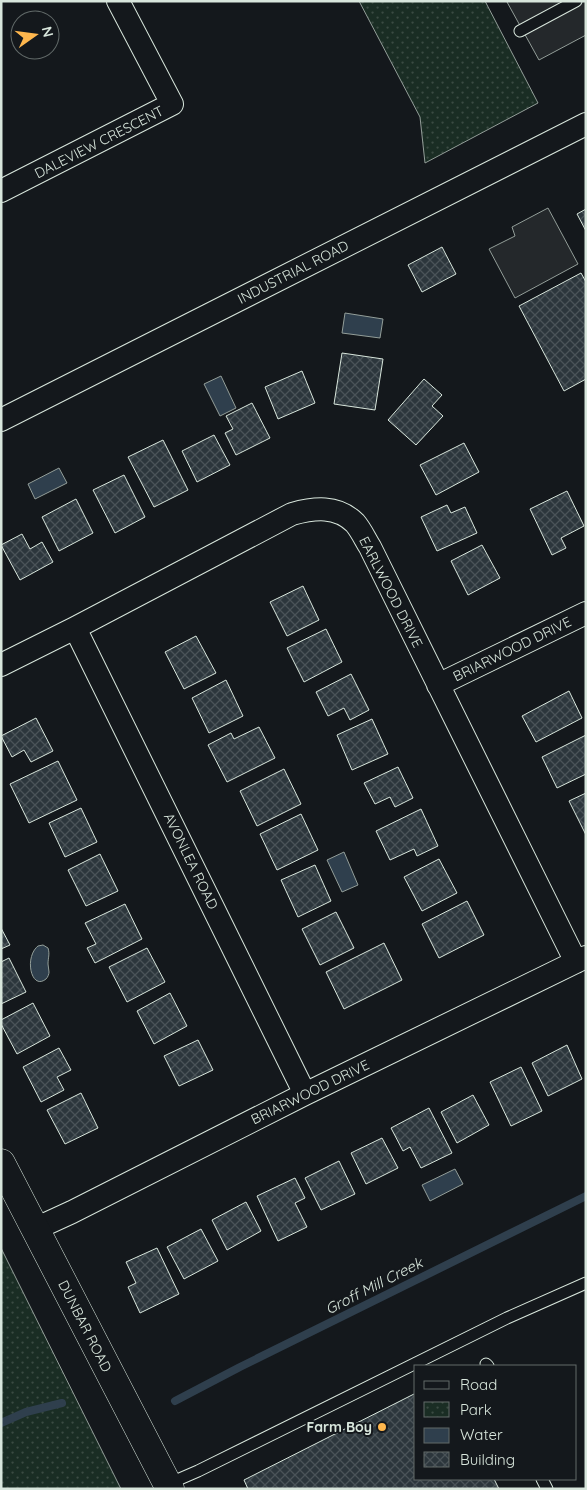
<svg xmlns="http://www.w3.org/2000/svg" width="587" height="1490" font-family="Quicksand,sans-serif">
  <style>
    .park { fill: url(#park-dots); stroke: #939e99 }
    .parking { fill: #24282b; stroke: #939e99 }
    .water { fill: #2f3f4d; stroke: #939e99 }
    .lines { fill: none; stroke-linecap: round; stroke-linejoin: round }
    .stream { stroke: #2f3f4d; stroke-width: 8 }
    .building { fill: url(#building-cross-hatch); stroke: #d8e6dc }
    .lane-casing { stroke: #d8e6dc; stroke-width: 13 }
    .street-casing { stroke: #d8e6dc; stroke-width: 24 }
    .secondary-casing { stroke: #d8e6dc; stroke-width: 29 }
    .lane { stroke: #14181c; stroke-width: 11 }
    .street { stroke: #14181c; stroke-width: 22 }
    .secondary { stroke: #14181c; stroke-width: 28 }
    .poi-dot { fill: #ffb74d; stroke: #14181c; stroke-width: 2 }
    .labels { text-anchor: middle; stroke-width: 4; stroke-linejoin: round; paint-order: stroke }
    .street-label { font-size: 14px; fill: #d8e6dc; stroke: #14181c }
    .poi-label { font-size: 14px; font-weight: bold; fill: #d8e6dc; stroke: #14181c; text-anchor: end }
    .water-label { font-size: 15px; font-style: italic; fill: #d8e6dc; stroke: #14181c }
  </style>
  <defs>
    <pattern id="park-dots" width="8" height="8" patternUnits="userSpaceOnUse" patternTransform="scale(1.25)"><rect width="8" height="8" fill="#1a2d24"/><path d="M2 2h.1M6 6h.1" fill="none" stroke="#3b4b43" stroke-width="1.8" stroke-linecap="round"/></pattern>
    <pattern id="building-cross-hatch" width="8" height="8" patternUnits="userSpaceOnUse" patternTransform="scale(1.25)"><rect width="8" height="8" fill="#2c363c"/><path d="M0 0l8 8M0 8l8-8" fill="none" stroke="#4a5358"/></pattern>
  </defs>
  <rect width="100%" height="100%" fill="#14181c"/>
  <path class="park" d="M359,1H485L538,103L425,163L420,117Z
    M1,1248L121,1489H1Z"/>
  <path class="parking" d="M509,1H586V35L539,60L507,2Z
    M548,208L578,264L515,298L489,249L515,236L512,227Z"/>
  <path class="water" d="M345,313L383,319L380,338L342,333Z
    M221,376L236,408L220,416L204,384Z
    M59,468L67,483L35,499L28,484Z
    M344,852L358,885L342,892L327,860Z
    M43,945L48,948C50,954 48,958 48,964C48,967 49,969 49,972C49,974 48,977 46,979C31,991 24,957 38,946Z
    M455,1169L463,1184L430,1201L422,1185Z"/>
  <g class="lines">
    <path class="stream" d="M175,1401L240,1367L586,1196
      M1,1423L26,1412L62,1403"/>
  </g>
  <path class="building" d="M586,209V231L577,214Z
    M442,247L456,274L422,292L408,265Z
    M581,273L586,282V379L564,391L519,306Z
    M342,353L383,359L375,410L334,404Z
    M302,371L315,403L278,419L265,387Z
    M424,379L442,395L432,406L443,416L416,445L388,420Z
    M252,403L270,438L236,455L225,433L233,429L226,416Z
    M214,435L230,465L197,482L182,451Z
    M163,440L188,490L154,507L128,457Z
    M464,443L479,472L436,495L420,465Z
    M124,475L145,517L115,533L93,490Z
    M567,491L584,526L561,538L566,548L552,555L530,509Z
    M76,499L93,533L59,551L42,517Z
    M447,505L451,513L465,507L477,533L437,551L421,517Z
    M22,534L30,549L42,542L53,562L20,580L1,545Z
    M482,545L500,578L468,595L451,561Z
    M303,586L319,620L287,636L270,602Z
    M326,629L342,662L304,682L287,648Z
    M196,636L216,673L184,689L165,652Z
    M351,674L369,710L350,720L344,708L328,716L316,692Z
    M226,680L243,716L209,733L192,698Z
    M569,691L582,718L536,742L522,716Z
    M36,718L53,751L31,762L24,750L12,757L1,736Z
    M372,719L388,754L352,770L337,735Z
    M259,727L275,758L227,782L208,745L231,733L234,739Z
    M586,735V774L557,788L542,757Z
    M58,761L77,800L29,823L10,784Z
    M398,767L413,798L395,807L390,797L375,804L364,783Z
    M284,769L301,804L257,826L240,791Z
    M586,793V835L569,801Z
    M81,808L97,842L65,857L49,823Z
    M421,809L438,846L417,856L414,849L390,860L376,831Z
    M301,814L318,850L277,870L260,834Z
    M100,854L118,891L86,906L68,870Z
    M439,859L457,893L422,911L404,877Z
    M315,865L331,901L298,917L281,880Z
    M467,901L484,935L439,958L422,924Z
    M125,904L142,939L95,963L87,948L96,944L85,923Z
    M336,912L354,948L320,965L302,929Z
    M1,928L10,945L1,949Z
    M384,943L402,980L344,1009L326,972Z
    M147,948L165,982L127,1002L109,967Z
    M9,958L26,992L1,1004V962Z
    M170,993L187,1026L154,1044L137,1011Z
    M33,1003L50,1036L17,1054L1,1024V1020Z
    M198,1040L213,1070L179,1086L164,1056Z
    M567,1045L582,1079L548,1096L532,1063Z
    M59,1048L71,1070L57,1077L64,1090L41,1102L23,1067Z
    M521,1067L542,1111L511,1126L490,1082Z
    M81,1093L98,1128L65,1144L47,1110Z
    M473,1095L489,1125L457,1143L441,1112Z
    M429,1108L452,1153L421,1168L410,1147L403,1151L391,1128Z
    M382,1138L398,1168L366,1184L351,1153Z
    M339,1161L355,1194L321,1210L305,1178Z
    M295,1178L305,1198L295,1203L307,1227L278,1241L257,1196Z
    M246,1202L261,1231L227,1250L212,1220Z
    M201,1229L218,1261L184,1279L167,1247Z
    M157,1248L179,1294L140,1313L128,1287L136,1283L126,1262Z
    M416,1393V1479H494L499,1489H248L244,1480Z"/>
  <g class="lines">
    <g class="lane-casing">
      <path id="lane" d="M520,31L576,1
        M486,1364L488,1366
        M542,1479L547,1489
        M168,1484L198,1471L507,1318L586,1283"/>
    </g>
    <g class="street-casing">
      <path id="street" d="M1,191L172,104L118,1
        M1,420L586,124
        M75,628L305,1094
        M1,665L75,628L292,514C314,508 337,505 355,523C361,530 365,539 370,547L576,962
        M438,685L586,613
        M35,1229L72,1212L305,1094L586,957"/>
    </g>
    <g class="secondary-casing">
      <path id="secondary" d="M1,1163L170,1489"/>
    </g>
    <use href="#lane" class="lane"/>
    <use href="#street" class="street"/>
    <use href="#secondary" class="secondary"/>
  </g>
  <circle class="poi-dot" cx="382" cy="1427" r="5"/>
  <g class="labels">
    <g class="street-label">
      <text transform="translate(99 142) rotate(-27)" y="5">DALEVIEW CRESCENT</text>
      <text transform="translate(293 272) rotate(-27)" y="5">INDUSTRIAL ROAD</text>
      <text transform="translate(391 592) rotate(63)" y="5">EARLWOOD DRIVE</text>
      <text transform="translate(512 649) rotate(-26)" y="5">BRIARWOOD DRIVE</text>
      <text transform="translate(191 861) rotate(64)" y="5">AVONLEA ROAD</text>
      <text transform="translate(310 1092) rotate(-26)" y="5">BRIARWOOD DRIVE</text>
      <text transform="translate(85 1326) rotate(63)" y="5">DUNBAR ROAD</text>
    </g>
    <g class="poi-label">
      <text x="372" y="1432">Farm Boy</text>
    </g>
    <g class="water-label">
      <text transform="translate(374 1286) rotate(-27)" y="5">Groff Mill Creek</text>
    </g>
  </g>
  <rect width="587" height="1490" fill="none" stroke="#d8e6dc" stroke-width="5"/>
  <rect x="414" y="1365" width="162" height="115" fill="#14181c" stroke="#626a69"/>
  <rect x="424" y="1381" width="25" height="8" fill="#14181c" stroke="#626a69"/>
  <text x="460" y="1390" font-size="15" fill="#d8e6dc">Road</text>
  <rect x="424" y="1402" width="25" height="15" fill="url(#park-dots)" stroke="#626a69"/>
  <text x="460" y="1415" font-size="15" fill="#d8e6dc">Park</text>
  <rect x="424" y="1428" width="25" height="15" fill="#2f3f4d" stroke="#626a69"/>
  <text x="460" y="1440" font-size="15" fill="#d8e6dc">Water</text>
  <rect x="424" y="1452" width="25" height="15" fill="url(#building-cross-hatch)" stroke="#626a69"/>
  <text x="460" y="1465" font-size="15" fill="#d8e6dc">Building</text>
  <g transform="translate(35 35) rotate(76)"><circle r="24" fill="#14181c" stroke="#626a69"/>
  <path d="M0-4L9 19L0 12L-9 19Z" fill="#ffb74d"/>
  <text y="-8" font-size="14" font-weight="bold" text-anchor="middle" fill="#d8e6dc">N</text>
  </g>
</svg>
